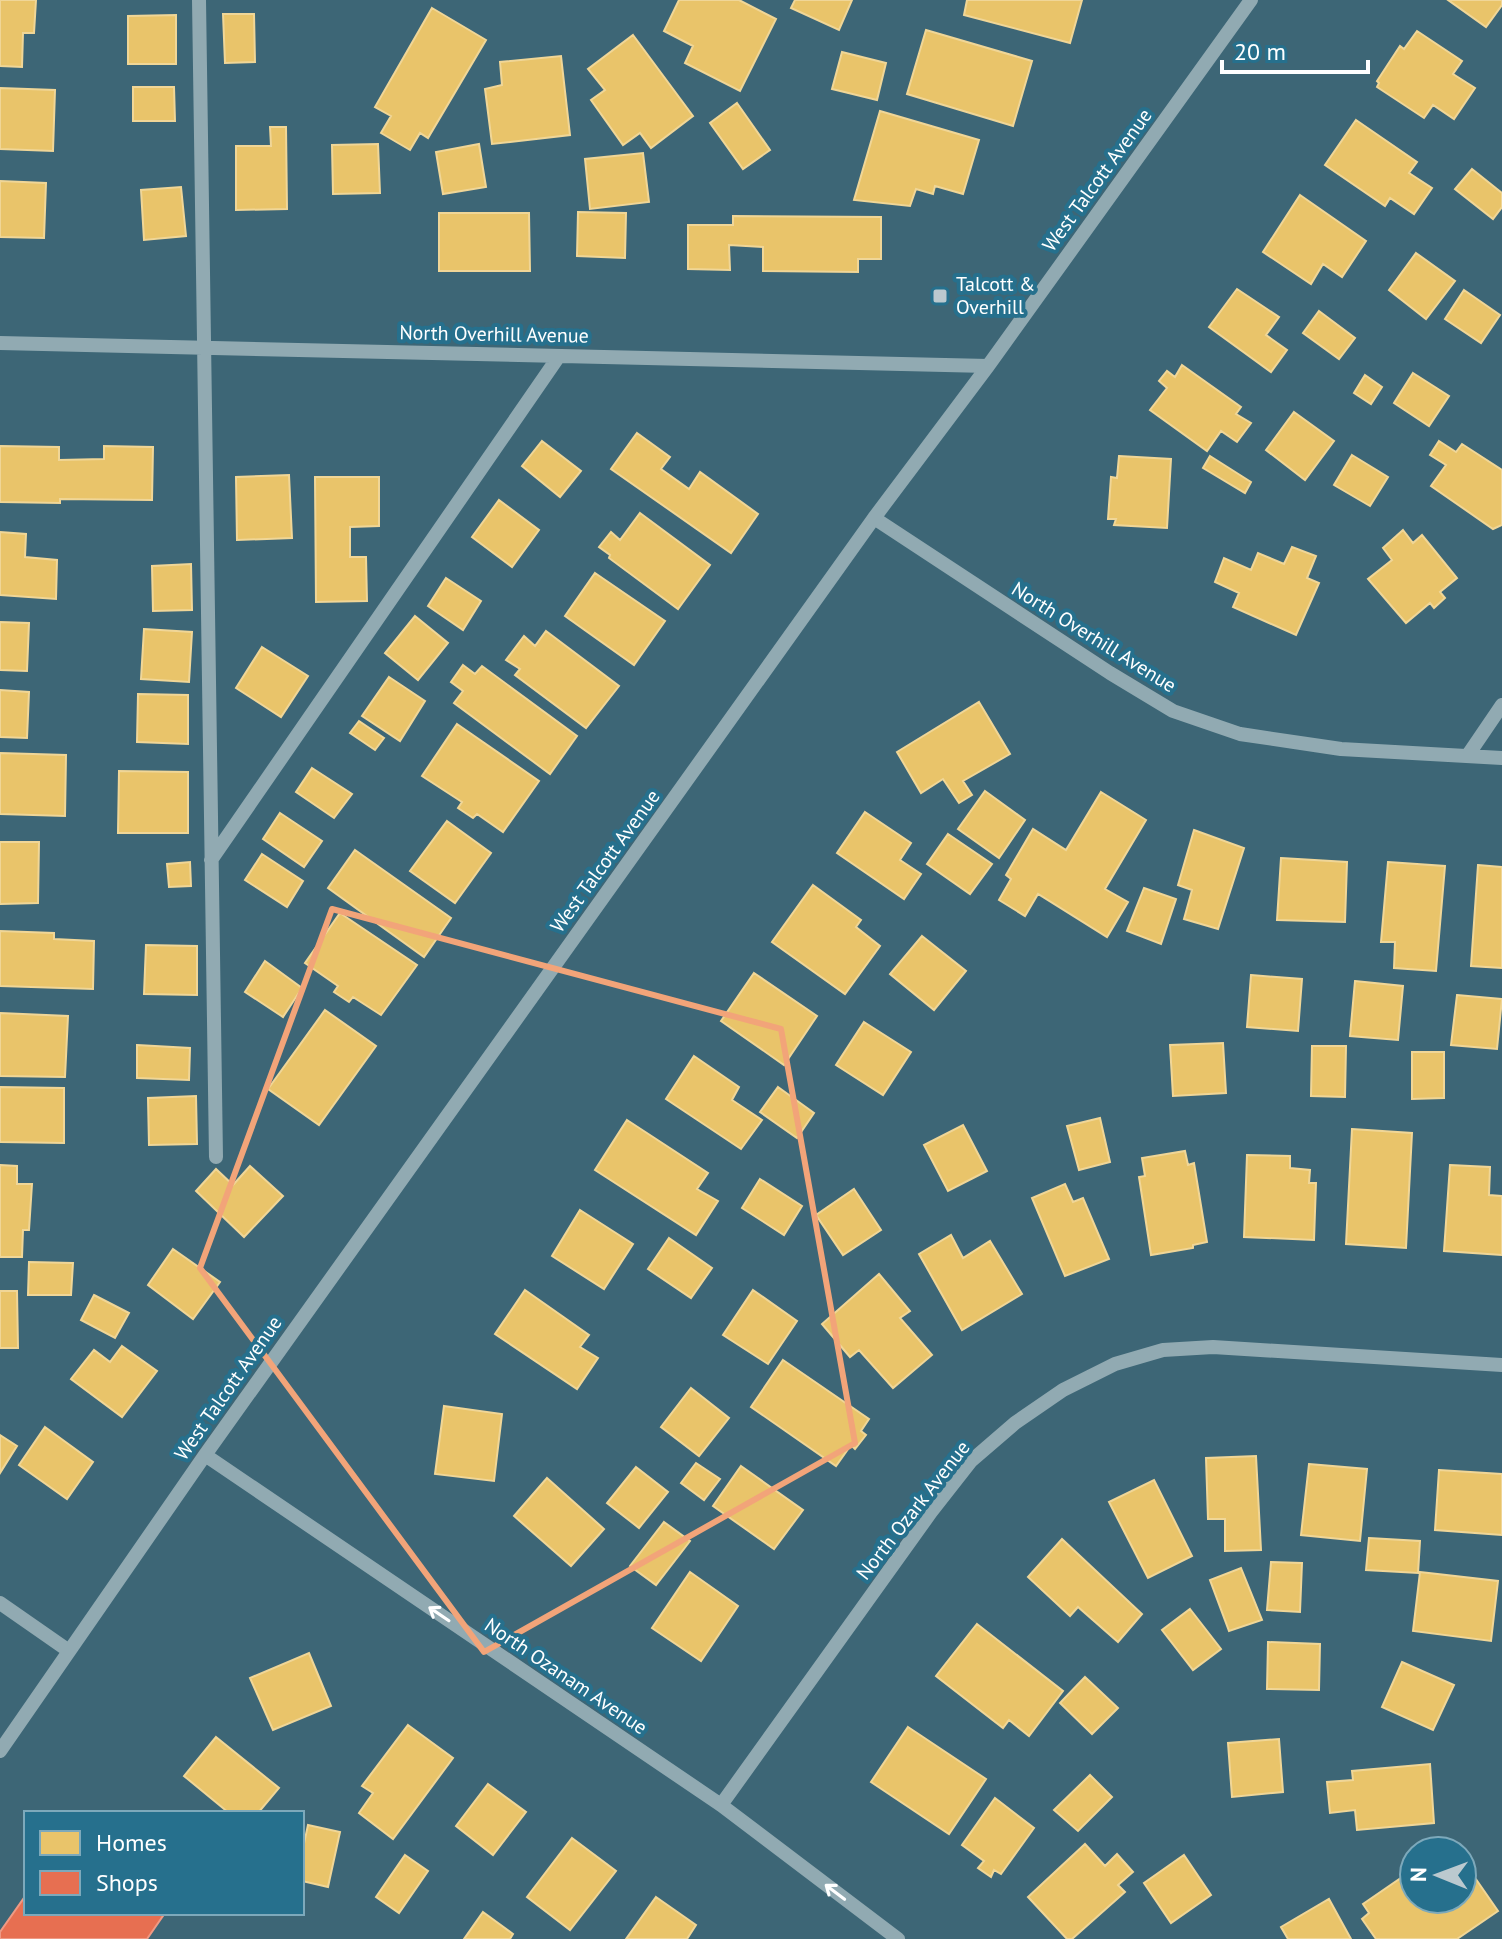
<svg xmlns="http://www.w3.org/2000/svg" width="1502" height="1939" font-family="'PT Sans',sans-serif">
  <style>
    .homes { fill: #e9c46a; stroke: #f0d697; stroke-width: 2 }
    .shops { fill: #e76f51; stroke: #ee9a85; stroke-width: 2 }
    .lines { fill: none; stroke-linecap: round; stroke-linejoin: round }
    .minor { stroke: #91aab2; stroke-width: 14 }
    .oneway { stroke: #fff }
    .marked { fill: none; stroke: #f2a479; stroke-width: 6; stroke-linejoin: round }
    .poi-dot { fill: #bbc9cf; stroke: #26708d; stroke-width: 3 }
    .labels { text-anchor: middle; stroke-width: 8; stroke-linejoin: round; paint-order: stroke }
    .street-label { font-size: 20px; fill: #fff; stroke: #26708d }
    .poi-label { font-size: 20px; fill: #fff; stroke: #26708d; text-anchor: start }
  </style>
  <rect width="100%" height="100%" fill="#3d6676"/>
  <path class="homes" d="M0,0H36L34,33H23L22,67L0,66Z
    M679,0H739L776,19L740,91L685,63L693,46L664,31Z
    M795,0H852L839,30L791,8Z
    M967,0H1082L1070,43L964,15Z
    M1448,0H1502V5L1486,27Z
    M432,8L486,40L428,138L420,133L410,150L381,133L391,116L375,107Z
    M223,14H254L255,62L225,63Z
    M176,15V64H128V16Z
    M926,30L1032,61L1013,126L907,94Z
    M1417,31L1462,61L1453,74L1475,88L1454,119L1433,105L1424,118L1377,87L1379,83L1377,81L1400,46L1404,49Z
    M633,35L693,116L651,148L640,133L623,145L591,100L605,90L588,69Z
    M842,52L886,63L877,100L832,89Z
    M561,56L570,135L492,144L485,89L502,85L500,62Z
    M133,87H174L175,121H133Z
    M0,88L55,90L53,151L0,149Z
    M737,103L770,150L743,169L710,123Z
    M880,111L979,140L963,194L935,186L933,194L916,189L910,206L854,200Z
    M1356,120L1417,162L1409,173L1432,188L1414,214L1390,198L1385,206L1325,165Z
    M270,127H286L287,209L236,210V146H271Z
    M378,144L380,193L333,194L332,145Z
    M479,144L486,187L443,194L436,152Z
    M643,153L649,202L590,209L585,159Z
    M1472,169L1502,193V207L1493,219L1455,189Z
    M0,181L46,183L44,238L0,237Z
    M181,187L186,236L144,240L141,190Z
    M1300,195L1366,241L1342,277L1323,264L1311,284L1263,252Z
    M578,212L626,213L625,258L577,256Z
    M439,213H529L530,271H439Z
    M733,216L881,217V259H858V272L763,271V247L729,245L730,270L688,269V225H733Z
    M1416,253L1455,281L1426,319L1389,290Z
    M1237,289L1279,317L1266,335L1287,350L1271,372L1209,327Z
    M1464,290L1500,315L1481,343L1445,319Z
    M1319,311L1355,338L1339,359L1303,333Z
    M1182,365L1241,407L1236,414L1251,423L1237,442L1221,431L1207,451L1150,410L1167,388L1159,381L1167,371L1175,377Z
    M1413,373L1449,396L1429,426L1394,403Z
    M1365,375L1382,387L1371,404L1354,393Z
    M1294,412L1334,441L1305,480L1266,450Z
    M637,433L670,457L661,469L689,489L700,472L758,514L731,553L611,469Z
    M542,441L581,471L560,497L522,466Z
    M1439,441L1456,452L1462,444L1502,470V525L1493,529L1431,486L1446,465L1430,455Z
    M0,446L59,447V460L104,459V446L153,447L152,500L60,499V503L0,502Z
    M1352,455L1388,477L1370,506L1334,485Z
    M1119,456L1171,459L1167,528L1114,525L1116,519H1108L1111,477L1117,478Z
    M1210,456L1251,482L1245,493L1203,468Z
    M289,475L292,538L237,540L236,477Z
    M315,477H379V526L350,527V557H366L367,601L316,602Z
    M499,500L539,530L512,567L472,537Z
    M640,513L710,565L678,609L609,558L610,555L599,547L611,532L620,540Z
    M1403,530L1413,543L1422,535L1457,578L1440,592L1445,598L1434,608L1430,603L1406,623L1368,579L1392,560L1383,548Z
    M0,532L26,534L25,557L57,560L56,599L0,595Z
    M1292,547L1316,556L1307,578L1319,583L1296,635L1233,607L1239,593L1215,582L1224,558L1251,570L1258,553L1284,564Z
    M191,564L192,610L153,611L152,566Z
    M595,573L665,621L634,665L565,616Z
    M446,578L481,601L463,630L428,606Z
    M415,616L448,643L418,680L385,653Z
    M0,622L29,623L27,671L0,670Z
    M144,629L192,632L189,682L141,679Z
    M546,631L619,686L586,728L515,675L520,669L506,660L524,636L535,646Z
    M262,647L308,676L281,717L236,688Z
    M463,665L475,674L482,666L577,736L550,774L454,703L463,691L451,682Z
    M389,677L425,701L400,741L362,716Z
    M0,690L29,692L27,738L0,737Z
    M138,694L188,695V744L137,742Z
    M979,702L1010,754L963,781L972,795L959,803L943,779L921,793L897,752Z
    M359,721L384,738L375,750L350,733Z
    M457,724L539,781L503,832L477,814L473,818L458,808L462,802L422,776Z
    M0,753L66,755L65,816L0,814Z
    M312,768L352,794L334,818L296,792Z
    M119,771L188,772V833H118Z
    M985,791L1025,820L999,858L958,829Z
    M1101,792L1146,820L1105,889L1128,902L1107,937L1038,894L1025,916L999,900L1011,879L1006,875L1033,829L1066,850Z
    M865,812L911,843L900,860L921,874L904,899L837,853Z
    M280,813L322,841L304,867L263,839Z
    M447,821L491,853L455,903L410,871Z
    M1194,830L1244,848L1218,929L1184,919L1192,890L1178,885Z
    M948,834L992,864L970,894L927,864Z
    M0,842H39L38,903L0,904Z
    M355,850L451,918L424,957L328,888Z
    M262,854L303,881L287,907L245,880Z
    M1281,858L1347,862L1345,922L1277,920Z
    M190,862L191,886L169,887L167,864Z
    M1388,862L1445,866L1436,971L1394,968L1395,942H1381Z
    M1478,865L1502,867V968L1471,966Z
    M813,885L861,920L856,927L880,946L845,994L772,942Z
    M1144,888L1176,899L1161,944L1127,931Z
    M340,913L417,965L381,1015L353,997L349,1002L334,992L338,986L305,963Z
    M0,931L54,933V939L94,941L93,989L0,986Z
    M922,936L966,971L934,1010L890,974Z
    M146,945L197,946V995L144,994Z
    M265,961L302,988L283,1017L245,992Z
    M754,973L817,1016L784,1065L721,1021Z
    M1251,975L1302,979L1298,1031L1247,1027Z
    M1355,981L1403,986L1398,1040L1350,1036Z
    M1457,995L1502,999L1497,1049L1451,1045Z
    M325,1010L376,1046L319,1125L268,1089Z
    M0,1013L68,1016L65,1077L0,1076Z
    M864,1022L911,1052L883,1095L836,1065Z
    M1223,1043L1226,1093L1173,1096L1170,1045Z
    M137,1045L190,1048L189,1080L137,1078Z
    M1312,1046H1346L1345,1097L1311,1096Z
    M1412,1052H1444V1098L1412,1099Z
    M694,1056L739,1087L732,1100L762,1120L741,1149L666,1099Z
    M0,1087L64,1088V1143L0,1142Z
    M778,1087L814,1113L797,1138L760,1112Z
    M196,1096L197,1144L149,1145L148,1098Z
    M1100,1118L1110,1162L1079,1170L1067,1126Z
    M627,1120L708,1173L697,1189L718,1201L696,1235L595,1170Z
    M963,1125L987,1171L948,1191L924,1145Z
    M1352,1129L1412,1133L1406,1248L1346,1244Z
    M1185,1151L1188,1165L1194,1163L1207,1242L1193,1245V1248L1151,1255L1139,1177L1145,1176L1142,1158Z
    M1247,1155L1290,1156V1168L1310,1170L1309,1183H1316L1314,1240L1244,1237Z
    M0,1165L17,1166V1184H32L29,1230H23L22,1257H0Z
    M1450,1165L1490,1167L1489,1195L1502,1196V1255L1444,1251Z
    M250,1166L283,1196L244,1237L196,1191L216,1169L233,1185Z
    M760,1179L802,1206L784,1235L742,1208Z
    M1065,1184L1073,1202L1083,1198L1109,1259L1065,1276L1032,1198Z
    M854,1189L881,1230L843,1255L816,1215Z
    M580,1210L633,1244L604,1289L552,1256Z
    M951,1235L963,1258L990,1241L1022,1294L962,1330L919,1254Z
    M669,1238L712,1268L691,1298L648,1269Z
    M173,1249L220,1282L193,1319L148,1285Z
    M29,1262L73,1263L71,1295H28Z
    M879,1274L910,1311L900,1318L932,1355L893,1388L859,1350L850,1357L822,1324Z
    M525,1290L589,1335L580,1347L598,1358L577,1389L495,1334Z
    M753,1290L797,1321L768,1364L723,1335Z
    M0,1291H17L18,1348H0Z
    M94,1295L129,1313L115,1338L81,1320Z
    M122,1346L157,1371L122,1417L71,1379L94,1350L110,1362Z
    M783,1360L869,1419L861,1431L866,1435L855,1449L851,1445L836,1466L751,1407Z
    M691,1388L729,1418L699,1456L661,1427Z
    M444,1406L502,1414L494,1481L435,1474Z
    M45,1427L93,1462L67,1499L19,1465Z
    M0,1435L17,1446L0,1473Z
    M1256,1456L1261,1550L1225,1551V1519H1208L1206,1458Z
    M696,1463L720,1479L704,1500L681,1483Z
    M1309,1464L1367,1469L1360,1541L1301,1535Z
    M741,1466L803,1510L774,1549L713,1506Z
    M636,1467L668,1492L639,1528L607,1503Z
    M1439,1470L1502,1474V1535L1435,1530Z
    M547,1478L604,1529L571,1566L514,1516Z
    M1154,1480L1192,1556L1148,1578L1109,1502Z
    M664,1522L690,1541L656,1585L630,1566Z
    M1369,1538L1420,1541L1418,1573L1366,1570Z
    M1062,1539L1142,1614L1118,1642L1078,1607L1070,1616L1028,1577Z
    M1271,1562L1302,1563L1300,1612L1267,1610Z
    M1241,1568L1262,1620L1229,1631L1210,1580Z
    M690,1572L738,1606L701,1661L652,1628Z
    M1420,1572L1498,1581L1491,1641L1413,1631Z
    M1190,1609L1221,1649L1193,1670L1162,1630Z
    M977,1624L1063,1691L1029,1736L1009,1720L1003,1728L936,1676Z
    M1268,1642L1320,1644L1319,1690L1267,1689Z
    M309,1653L331,1706L273,1730L250,1678Z
    M1402,1662L1454,1685L1433,1730L1382,1707Z
    M1085,1677L1118,1708L1092,1734L1060,1703Z
    M408,1725L453,1758L393,1839L359,1813L373,1793L362,1786Z
    M908,1727L986,1779L949,1834L871,1782Z
    M216,1737L279,1788L258,1813H229L184,1776Z
    M1279,1739L1283,1792L1232,1797L1228,1743Z
    M1430,1764L1434,1823L1357,1830L1355,1810L1330,1813L1327,1782L1353,1780L1352,1771Z
    M1090,1775L1112,1797L1078,1831L1054,1810Z
    M488,1784L526,1812L493,1855L456,1826Z
    M995,1798L1034,1828L1001,1874L994,1870L991,1877L978,1868L984,1861L962,1845Z
    M308,1825L340,1832L328,1887L302,1881V1853Z
    M572,1838L616,1871L570,1930L527,1897Z
    M1085,1844L1105,1866L1117,1854L1133,1872L1118,1885L1125,1892L1072,1939H1067L1028,1897Z
    M405,1855L428,1871L399,1913L376,1897Z
    M1184,1855L1211,1895L1171,1923L1144,1883Z
    M1462,1859L1498,1911L1457,1939H1376L1362,1919L1369,1913L1363,1904L1414,1869V1899H1462Z
    M656,1897L696,1925L687,1939H626Z
    M1329,1899L1351,1939H1288L1281,1927Z
    M483,1912L513,1934L510,1939H464Z"/>
  <path class="shops" d="M26,1895V1913H165L147,1939H0V1932Z"/>
  <g class="lines">
    <path class="minor" d="M199,0L216,1157
      M0,343L988,366
      M874,518L1110,673L1173,711L1240,734L1341,749L1502,758
      M1468,755L1502,705
      M211,860L559,356
      M205,1455L721,1805L898,1939
      M0,1603L69,1651
      M0,1751L205,1455L874,518L988,366L1251,0
      M721,1805L931,1512L971,1461L1015,1423L1063,1390L1115,1364L1163,1350L1213,1347L1502,1365"/>
  </g>
  <defs><path id="oneway-shaft" d="M-6 0H5M1.5-3L5.5 0L1.5 3" fill="none" stroke-width="1.6" stroke-linecap="round" stroke-linejoin="round" transform="scale(2)"/></defs>
  <g class="oneway">
    <use href="#oneway-shaft" transform="translate(439 1614) rotate(-146)"/>
    <use href="#oneway-shaft" transform="translate(835 1892) rotate(-143)"/>
  </g>
  <path class="marked" d="M332,909L781,1029L855,1443L484,1652L200,1268Z"/>
  <rect class="poi-dot" x="932" y="288" width="16" height="16" rx="4"/>
  <g class="labels">
    <g class="street-label">
      <text transform="translate(1097 180) rotate(-54)" y="7">West Talcott Avenue</text>
      <text transform="translate(494 334) rotate(1)" y="7">North Overhill Avenue</text>
      <text transform="translate(1094 637) rotate(32)" y="7">North Overhill Avenue</text>
      <text transform="translate(605 861) rotate(-54)" y="7">West Talcott Avenue</text>
      <text transform="translate(228 1388) rotate(-55)" y="7">West Talcott Avenue</text>
      <text transform="translate(913 1510) rotate(-52)" y="7">North Ozark Avenue</text>
      <text transform="translate(566 1676) rotate(34)" y="7">North Ozanam Avenue</text>
    </g>
    <g class="poi-label">
      <text x="956" y="291">Talcott &amp;<tspan x="956" dy="23">Overhill</tspan></text>
    </g>
  </g>
  <rect x="24" y="1811" width="280" height="104" fill="#26708d" stroke="#7da9bb" stroke-width="2"/>
  <rect x="40" y="1831" width="40" height="24" fill="#e9c46a" stroke="#7da9bb" stroke-width="2"/>
  <text x="96" y="1851" font-size="24" fill="#ffffff">Homes</text>
  <rect x="40" y="1871" width="40" height="24" fill="#e76f51" stroke="#7da9bb" stroke-width="2"/>
  <text x="96" y="1891" font-size="24" fill="#ffffff">Shops</text>
  <g transform="translate(1438 1875) rotate(271)"><circle r="38" fill="#26708d" stroke="#7da9bb" stroke-width="2"/>
  <path d="M0-6L14 30L0 20L-14 30Z" fill="#bbc9cf"/>
  <text y="-12" font-size="22" font-weight="bold" text-anchor="middle" fill="#ffffff">N</text>
  </g>
  <path d="M1222 60v12h146v-12" fill="none" stroke="#ffffff" stroke-width="4"/>
  <text x="1234" y="60" font-size="24" fill="#ffffff" stroke="#26708d" stroke-width="6" paint-order="stroke">20 m</text>
</svg>
